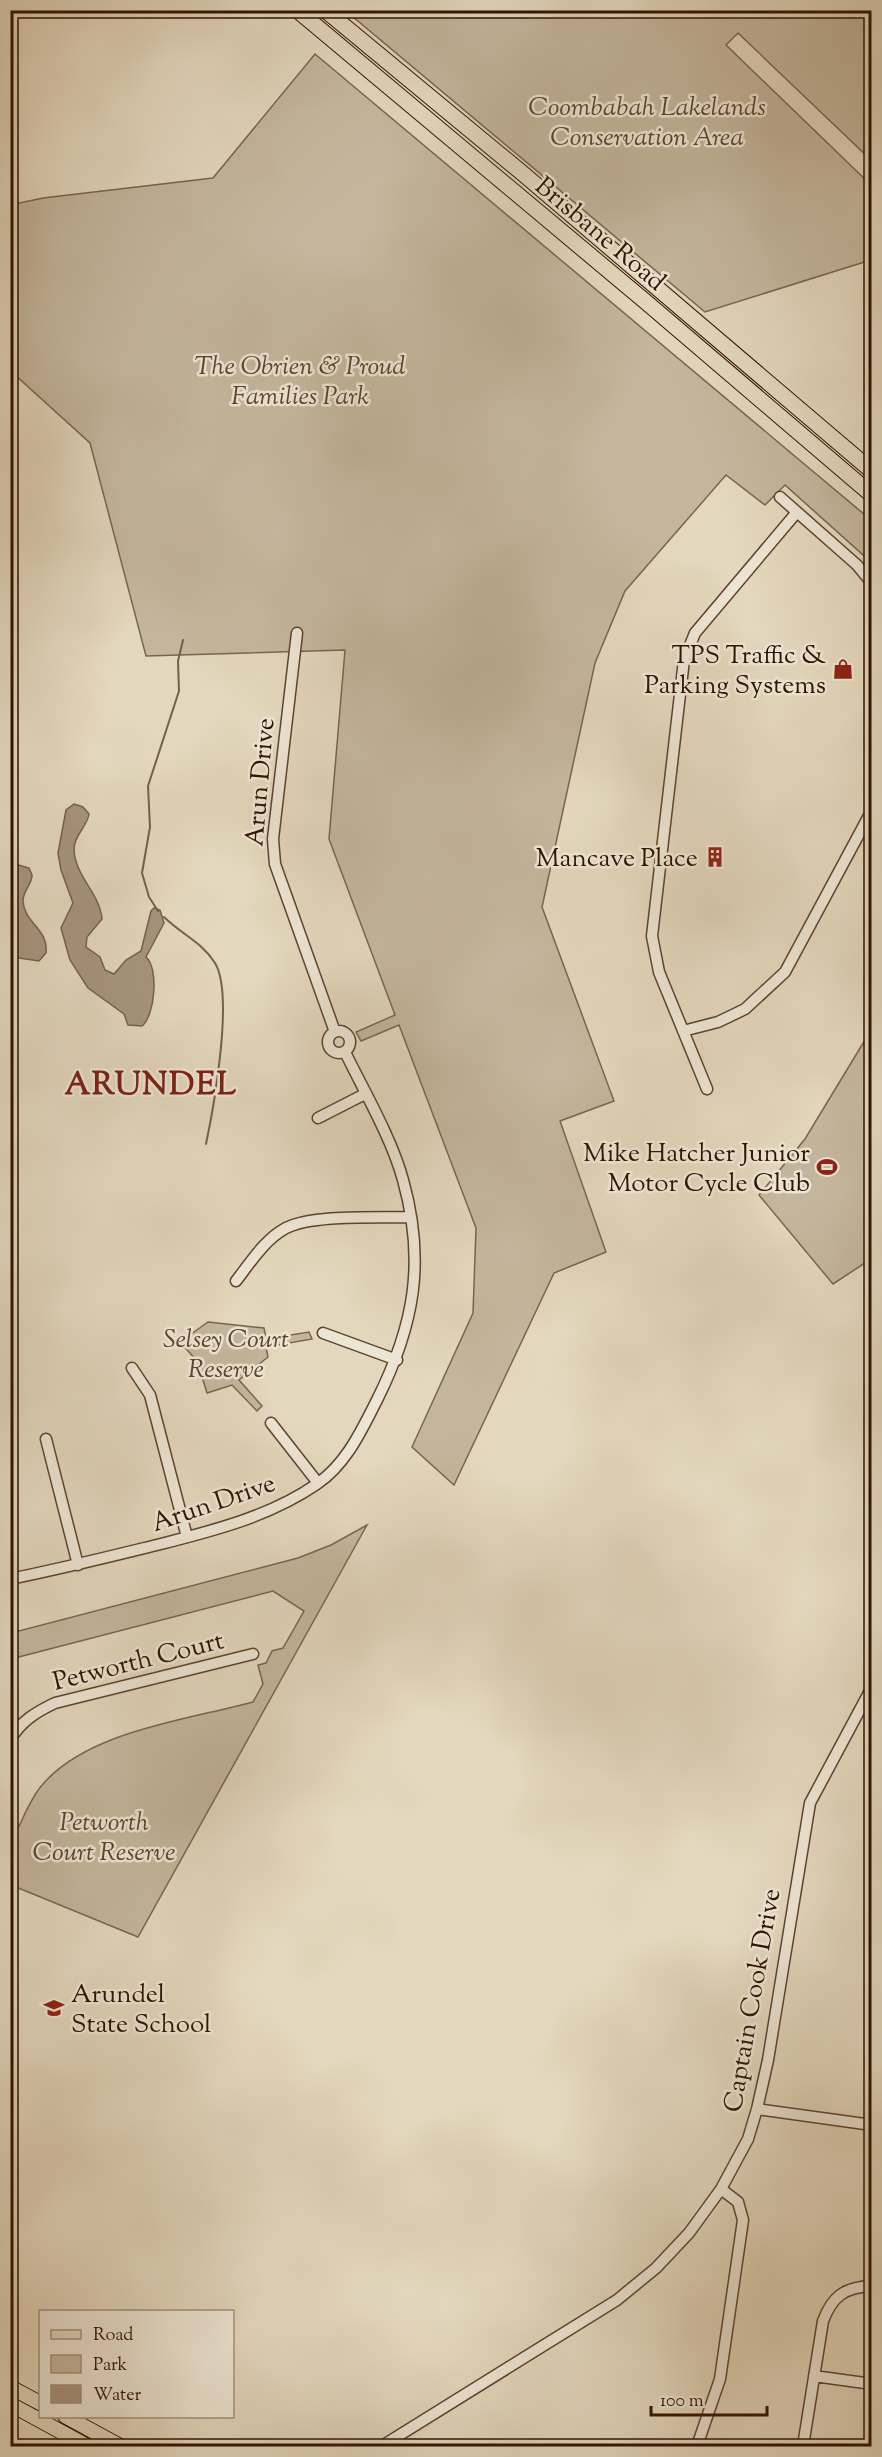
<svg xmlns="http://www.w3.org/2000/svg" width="882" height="2457" font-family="'Sorts Mill Goudy',serif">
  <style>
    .green { fill: #c4b69d; stroke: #7a644e; stroke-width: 1.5 }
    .water { fill: #a6947d; stroke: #76604b; stroke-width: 1.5 }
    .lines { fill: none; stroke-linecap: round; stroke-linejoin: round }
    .stream { stroke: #76604b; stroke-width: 2 }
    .minor-casing { stroke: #5c432f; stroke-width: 13 }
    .major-casing { stroke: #2f1200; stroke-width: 16 }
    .highway-casing { stroke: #2f1200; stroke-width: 17 }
    .minor { stroke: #ede5d4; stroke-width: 10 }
    .major { stroke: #e3d7bd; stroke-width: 14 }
    .highway { stroke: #e3d7bd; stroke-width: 15 }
    .labels { text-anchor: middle; stroke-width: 5; stroke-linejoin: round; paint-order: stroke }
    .park-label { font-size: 26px; font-style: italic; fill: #5c432f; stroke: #ede5d4 }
    .street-label { font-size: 26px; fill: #2f1200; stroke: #ede5d4 }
    .poi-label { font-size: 26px; fill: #2f1200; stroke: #ede5d4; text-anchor: end }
    .district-label { font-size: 32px; font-weight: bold; letter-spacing: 1.5px; fill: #7a1f14; stroke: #ede5d4 }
  </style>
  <rect width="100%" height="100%" fill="#e3d7bd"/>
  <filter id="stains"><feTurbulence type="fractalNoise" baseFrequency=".00333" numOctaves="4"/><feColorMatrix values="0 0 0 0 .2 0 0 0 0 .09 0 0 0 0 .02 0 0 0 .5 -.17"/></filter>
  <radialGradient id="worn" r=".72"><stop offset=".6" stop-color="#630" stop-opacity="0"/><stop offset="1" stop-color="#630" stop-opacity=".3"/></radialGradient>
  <path class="green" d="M346,11H871V160L738,33L726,45L871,185V260L705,312Z
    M315,54L871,520V562L785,485L765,505L726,475L625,591L595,663L542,907L614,1101L560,1121L606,1252L554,1273L454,1485L412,1447L473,1313L476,1228L399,1025L361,1041L356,1032L395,1015L329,839L345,650L146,656L90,443L15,375L11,374L10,205L43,198L213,178Z
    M871,1030V1259L833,1284L759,1195L805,1139Z
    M208,1322L264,1328L266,1339L309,1332L312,1339L266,1347L268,1357L239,1380L262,1406L257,1411L232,1385L207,1393L197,1361L180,1342Z
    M367,1525L138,1937L11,1885V1835L14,1836C23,1820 30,1798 43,1784C89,1731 187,1720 253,1702L263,1684L258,1665L266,1663L272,1651L283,1648L304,1611L273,1591L11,1659V1633L298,1558L331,1545Z"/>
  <path class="water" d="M74,804L83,807L89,814C87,827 75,834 74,848C74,876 100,893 102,919L87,937L86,947L100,957L105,970L114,974L126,960L141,951L151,911L154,908L160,910L164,923L146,957C159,968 155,1016 142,1026L128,1025L124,1014L88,988L70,960L61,928L73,903L61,870L58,853L66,810Z
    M15,864L29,868L32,875C32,885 22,892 23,902C25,923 49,930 46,953L39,961L19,958L11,953V867Z"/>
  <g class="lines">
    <path class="stream" d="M158,911L149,897L142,873L150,827L148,786L179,691L178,661L183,640
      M164,917C181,934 202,942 215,963C234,994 214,1106 206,1144"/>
    <g class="minor-casing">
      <path id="minor" d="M780,497L857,565L872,583
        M297,633L273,839L275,864L335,1032
        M328 1042a11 11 0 1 1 22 0a11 11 0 1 1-22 0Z
        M683,1031L718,1022L745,1009L785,972L872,810
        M707,1089L659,972L652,936L684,660L695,633L797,512
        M318,1118L365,1094
        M236,1281C250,1263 265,1239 286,1228C313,1214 379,1218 410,1217
        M323,1333L397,1360
        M132,1368L150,1395L187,1537
        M271,1423L318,1483
        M46,1439L78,1565
        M10,1579C60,1569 108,1557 157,1545C212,1531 269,1517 317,1484C347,1463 361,1431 377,1400C414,1326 426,1262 403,1180C392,1139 364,1091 345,1052
        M10,1740C21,1721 36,1712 55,1703L253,1654
        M757,2109L872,2125
        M814,2376L872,2384
        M382,2446L617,2300L656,2268L689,2233L721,2189L748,2139L757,2109L768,2060L810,1803L872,1687
        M697,2446L720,2379L743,2220L738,2202L721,2189
        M803,2446L823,2321C832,2297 844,2287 872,2286"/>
    </g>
    <g class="major-casing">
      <path id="major" d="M10,2387L40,2403
        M10,2404L87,2446
        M65,2416L120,2446"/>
    </g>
    <g class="highway-casing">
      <path id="highway" d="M297,10L646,302L872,495
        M325,10L521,172L872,471"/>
    </g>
    <use href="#minor" class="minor"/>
    <use href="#major" class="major"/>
    <use href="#highway" class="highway"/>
  </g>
  <defs>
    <g id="shop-bare" transform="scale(1.62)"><path d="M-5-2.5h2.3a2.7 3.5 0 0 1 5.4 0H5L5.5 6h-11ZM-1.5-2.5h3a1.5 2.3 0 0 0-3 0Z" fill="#8f2418" stroke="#ede5d4" stroke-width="2.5" paint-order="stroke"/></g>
    <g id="building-bare" transform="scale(1.62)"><path d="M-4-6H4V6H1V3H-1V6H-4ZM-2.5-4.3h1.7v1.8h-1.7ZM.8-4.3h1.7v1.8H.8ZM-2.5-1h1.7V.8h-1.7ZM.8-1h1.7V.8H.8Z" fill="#8f2418" stroke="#ede5d4" stroke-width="2.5" paint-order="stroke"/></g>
    <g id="stadium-bare" transform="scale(1.62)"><path d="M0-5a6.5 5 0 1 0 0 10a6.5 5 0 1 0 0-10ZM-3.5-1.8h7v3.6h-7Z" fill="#8f2418" stroke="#ede5d4" stroke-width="2.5" paint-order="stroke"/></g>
    <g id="school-bare" transform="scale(1.62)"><path d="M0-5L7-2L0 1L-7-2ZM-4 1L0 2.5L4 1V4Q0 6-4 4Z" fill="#8f2418" stroke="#ede5d4" stroke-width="2.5" paint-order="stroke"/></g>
  </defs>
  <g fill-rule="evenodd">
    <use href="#shop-bare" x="843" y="669"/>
    <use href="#building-bare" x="715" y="857"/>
    <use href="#stadium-bare" x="827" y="1167"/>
    <use href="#school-bare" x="54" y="2008"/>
  </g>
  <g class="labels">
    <g class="park-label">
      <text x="647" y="115">Coombabah Lakelands<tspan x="647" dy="30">Conservation Area</tspan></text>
      <text x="300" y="374">The Obrien &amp; Proud<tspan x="300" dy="30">Families Park</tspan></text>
      <text x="226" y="1347">Selsey Court<tspan x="226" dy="30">Reserve</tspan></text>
      <text x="104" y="1830">Petworth<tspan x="104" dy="30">Court Reserve</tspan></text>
    </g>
    <g class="street-label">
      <text transform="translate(601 233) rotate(40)" y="9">Brisbane Road</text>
      <text transform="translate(259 782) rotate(-85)" y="9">Arun Drive</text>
      <text transform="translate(213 1502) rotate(-19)" y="9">Arun Drive</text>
      <text transform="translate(138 1660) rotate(-14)" y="9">Petworth Court</text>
      <text transform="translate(751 2000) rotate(-80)" y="9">Captain Cook Drive</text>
    </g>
    <g class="poi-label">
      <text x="826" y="663">TPS Traffic &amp;<tspan x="826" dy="30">Parking Systems</tspan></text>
      <text x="698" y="866">Mancave Place</text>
      <text x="810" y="1161">Mike Hatcher Junior<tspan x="810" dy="30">Motor Cycle Club</tspan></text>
      <text x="71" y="2002" text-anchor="start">Arundel<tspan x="71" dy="30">State School</tspan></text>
    </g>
    <g class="district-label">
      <text x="151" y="1094">ARUNDEL</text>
    </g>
  </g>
  <rect width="882" height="2457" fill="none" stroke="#e3d7bd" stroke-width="36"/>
  <rect x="12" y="12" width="858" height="2433" fill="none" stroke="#2f1200" stroke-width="3"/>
  <rect x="18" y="18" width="846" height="2421" fill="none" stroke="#2f1200" stroke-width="1.5"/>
  <rect x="39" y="2310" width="195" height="108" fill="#ede5d4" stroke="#a1917f" stroke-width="1.5"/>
  <rect x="51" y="2330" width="30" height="9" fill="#e3d7bd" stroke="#a1917f" stroke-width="1.5"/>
  <text x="93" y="2340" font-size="18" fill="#2f1200">Road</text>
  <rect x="51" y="2355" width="30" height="18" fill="#c4b69d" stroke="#a1917f" stroke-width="1.5"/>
  <text x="93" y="2370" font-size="18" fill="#2f1200">Park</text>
  <rect x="51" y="2385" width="30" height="18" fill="#a6947d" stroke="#a1917f" stroke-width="1.5"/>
  <text x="93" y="2400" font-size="18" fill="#2f1200">Water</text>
  <path d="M651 2406v9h116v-9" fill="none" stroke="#2f1200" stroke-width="3"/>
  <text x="660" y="2406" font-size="18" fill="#2f1200" stroke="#ede5d4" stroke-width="4.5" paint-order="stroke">100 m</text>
  <rect width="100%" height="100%" filter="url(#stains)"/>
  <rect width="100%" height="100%" fill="url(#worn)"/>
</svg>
